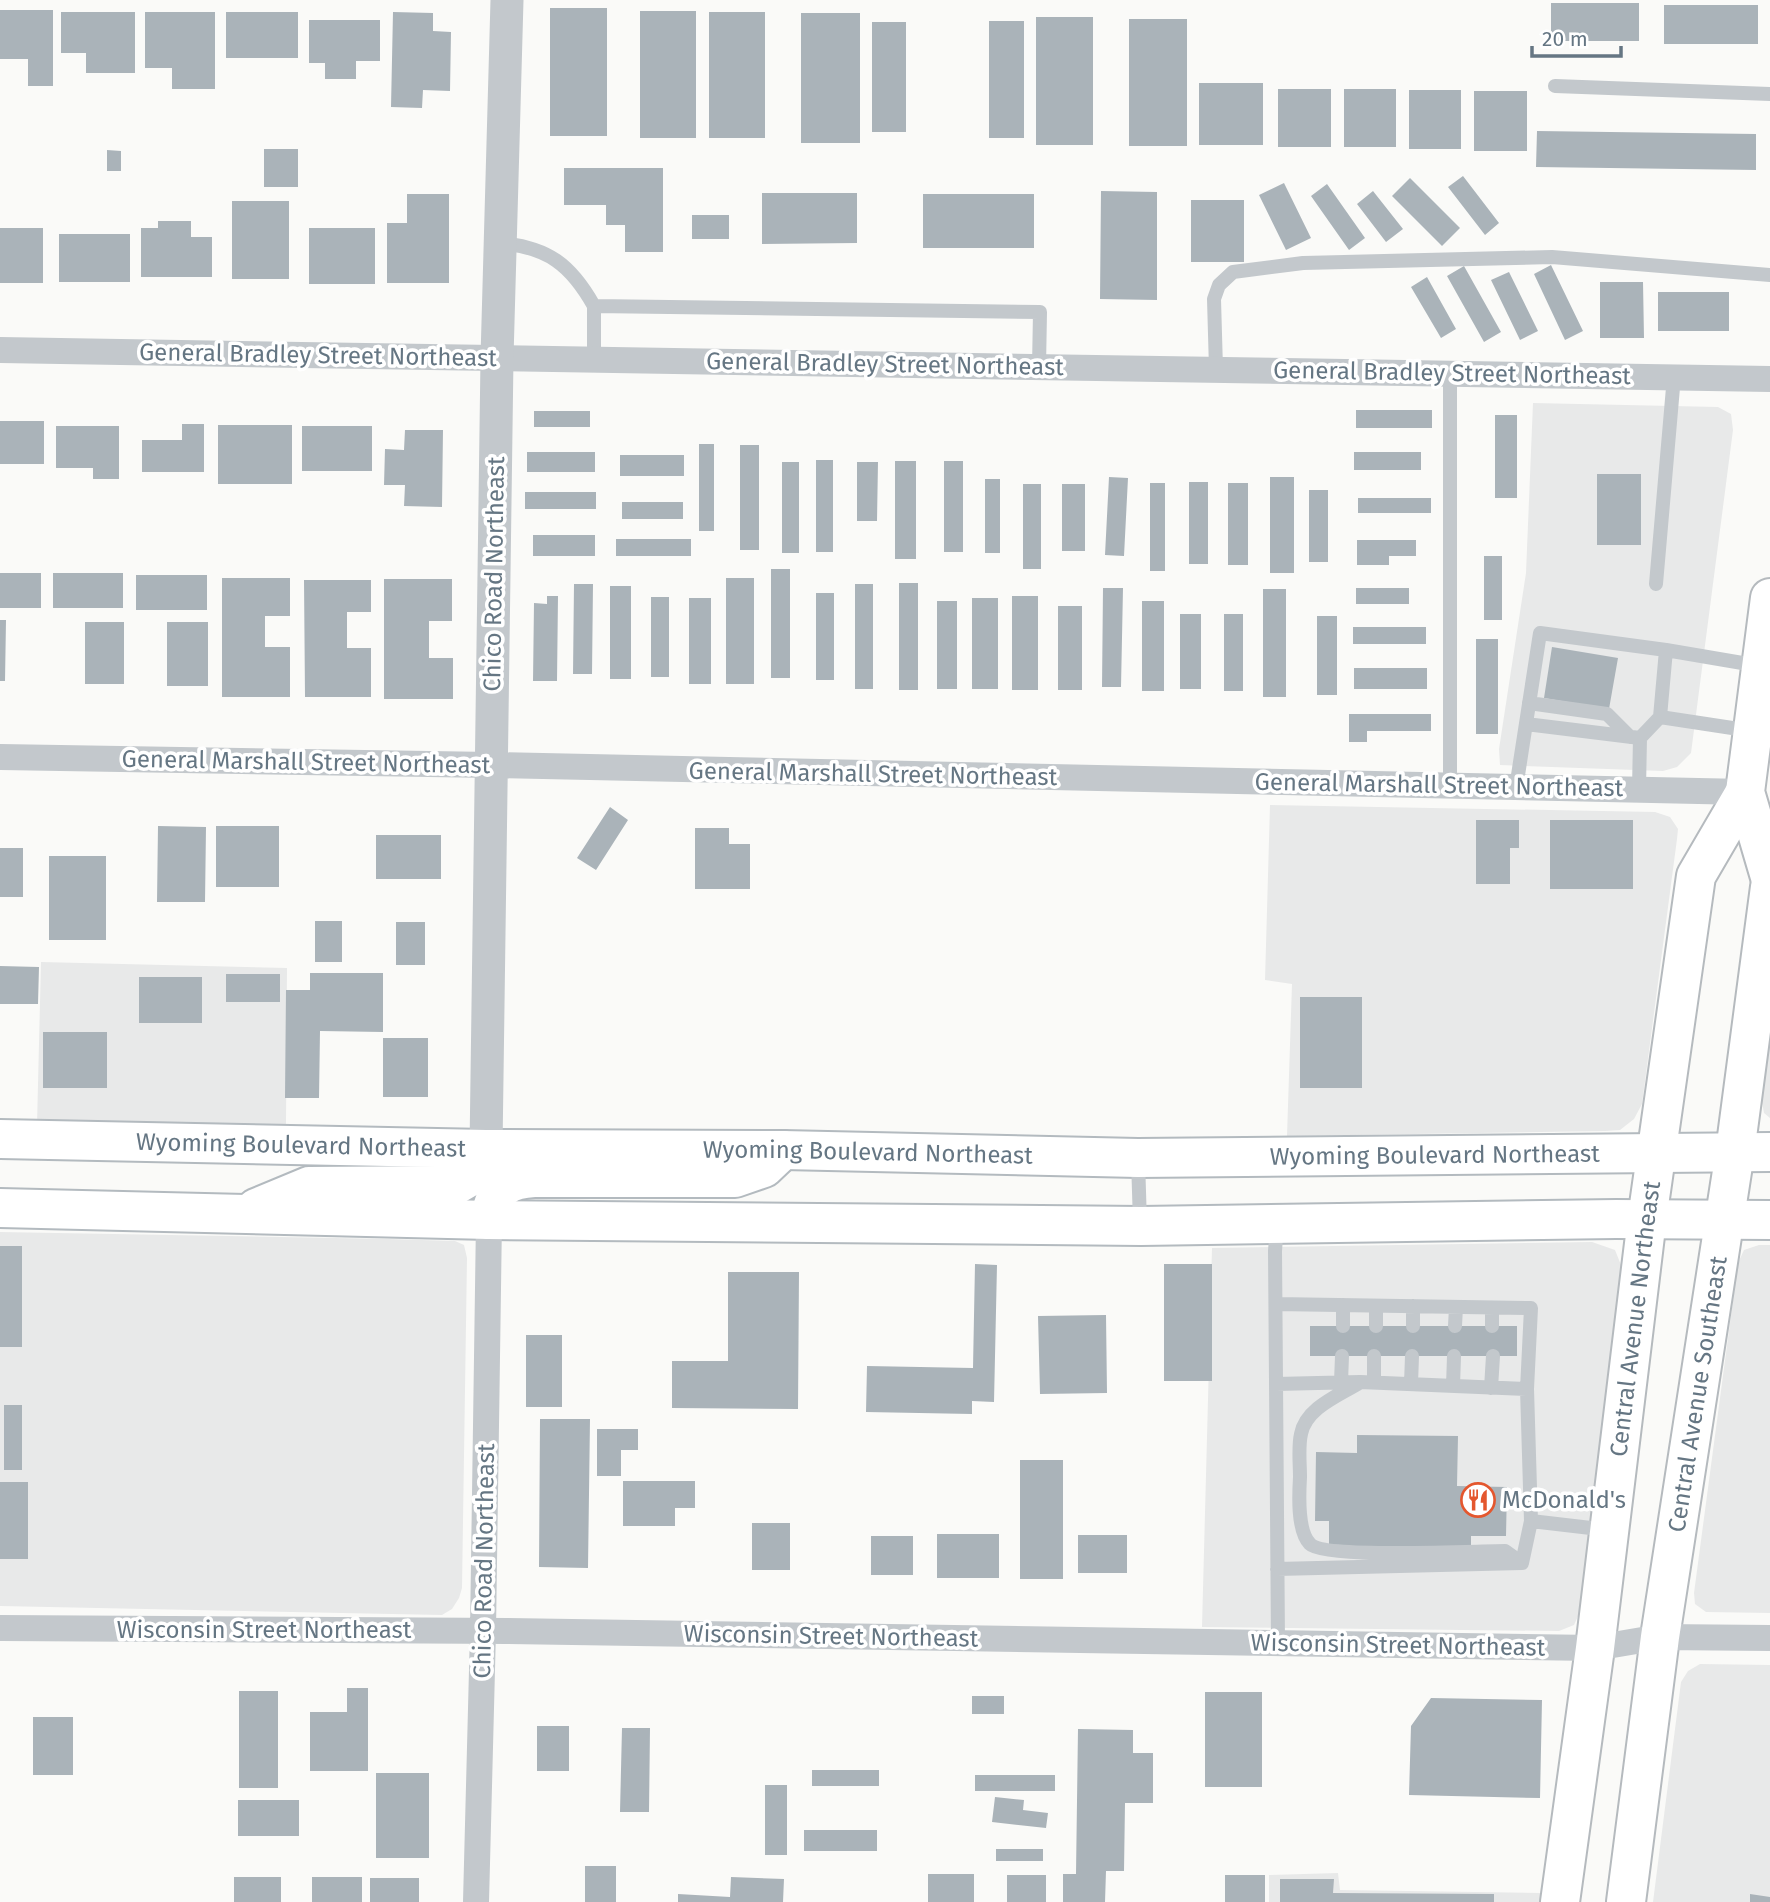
<svg xmlns="http://www.w3.org/2000/svg" width="1770" height="1902" font-family="'Fira Sans',sans-serif">
  <style>
    .built { fill: #e8e9e9 }
    .building { fill: #aab3b9 }
    .lines { fill: none; stroke-linecap: round; stroke-linejoin: round }
    .secondary-casing { stroke: #b3babf; stroke-width: 42 }
    .primary-casing { stroke: #b5babe; stroke-width: 42 }
    .service { stroke: #c3c8cc; stroke-width: 14 }
    .minor { stroke: #c3c8cc; stroke-width: 26 }
    .tertiary { stroke: #c3c8cc; stroke-width: 33 }
    .secondary { stroke: #fff; stroke-width: 38 }
    .primary { stroke: #fff; stroke-width: 38 }
    .labels { text-anchor: middle; stroke-width: 7; stroke-linejoin: round; paint-order: stroke }
    .street-label { font-size: 24px; fill: #657683; stroke: #fff }
    .poi-label { font-size: 24px; fill: #657683; stroke: #fff; text-anchor: start }
  </style>
  <rect width="100%" height="100%" fill="#fafaf8"/>
  <path class="built" d="M1533,403L1718,407L1731,414L1733,430L1691,753L1677,767L1663,771L1500,765L1499,749L1526,573Z
    M1270,805L1655,812L1670,817L1678,829L1677,839L1642,1104L1634,1119L1620,1130L1605,1131L1287,1136L1292,984L1265,980Z
    M41,962L287,968L286,1124L37,1125Z
    M1770,1031V1118L1764,1113L1761,1097Z
    M0,1232L388,1239L455,1241L464,1245L467,1258L462,1588L459,1598L452,1609L442,1615L0,1606Z
    M1592,1242L1615,1250L1621,1265L1579,1614L1574,1625L1559,1631L1202,1627L1212,1248Z
    M1759,1245H1770V1613L1706,1612L1695,1604L1694,1593L1738,1263L1744,1250Z
    M1700,1664L1770,1665V1902H1653L1681,1682L1688,1671Z
    M1338,1873L1340,1890L1542,1893L1541,1902H1269V1875Z"/>
  <path class="building" d="M1551,3H1639V41H1551Z
    M1664,5H1758V44H1664Z
    M550,8H607V136H550Z
    M0,10H53V86H28V59H0Z
    M640,11H696V138H640Z
    M61,12H135V73H86V53H61Z
    M145,12H215V89H172V68H145Z
    M226,12H298V58H226Z
    M393,12L433,13V31L451,32L450,91L423,90L422,108L391,107Z
    M709,12H765V138H709Z
    M801,13H860V143H801Z
    M1036,17H1093V145H1036Z
    M1129,19H1187V146H1129Z
    M309,20H380V61H356V79H325V63H309Z
    M989,21H1024V138H989Z
    M872,22H906V132H872Z
    M1199,83H1263V145H1199Z
    M1278,89H1331V147H1278Z
    M1344,89H1396V147H1344Z
    M1409,90H1461V149H1409Z
    M1474,91H1527V151H1474Z
    M1537,131L1756,134V170L1536,167Z
    M264,149H298V187H264Z
    M107,150L121,151V171H107Z
    M564,168H663V252H625V225H606V205H564Z
    M1463,176L1499,223L1485,235L1448,187Z
    M1410,178L1460,228L1442,246L1392,196Z
    M1284,183L1311,238L1286,250L1259,195Z
    M1327,184L1365,238L1349,250L1311,196Z
    M1101,191L1157,192V300L1100,299Z
    M1373,191L1403,229L1386,242L1357,204Z
    M762,193H857V243L762,244Z
    M407,194H449V283H387V223H407Z
    M923,194H1034V248H923Z
    M1191,200H1244V262H1191Z
    M232,201H289V279H232Z
    M692,215H729V239H692Z
    M158,221H191V237H212V277H141V228H158Z
    M0,228H43V283H0Z
    M309,228H375V284H309Z
    M59,234H130V282H59Z
    M1551,265L1583,331L1565,340L1534,274Z
    M1464,266L1501,332L1484,342L1447,276Z
    M1509,272L1538,331L1520,340L1491,280Z
    M1427,277L1456,329L1441,338L1411,287Z
    M1600,282H1643L1644,338H1600Z
    M1658,292H1729V331H1658Z
    M1356,410H1432V428H1356Z
    M534,411H590V427H534Z
    M1495,415H1517V498H1495Z
    M0,421H44V464H0Z
    M182,424H204V472H142V440H182Z
    M218,425H292V484H218Z
    M56,426H119V479H93V468H56Z
    M302,426H372V471H302Z
    M405,430H443L442,507L404,506L405,485H384L385,449L404,450Z
    M699,444H714V531H699Z
    M740,445H759V550H740Z
    M527,452H595V472H527Z
    M1354,452H1421V470H1354Z
    M620,455H684V476H620Z
    M816,460H833V552H816Z
    M895,461H916V559H895Z
    M944,461H963V552H944Z
    M782,462H799V553H782Z
    M857,462H878L877,521H857Z
    M1597,474H1641V545H1597Z
    M1109,477L1128,478L1124,556L1105,555Z
    M1270,477H1294V573H1270Z
    M985,479H1000V553H985Z
    M1189,482H1208V564H1189Z
    M1150,483H1165V571H1150Z
    M1228,483H1248V565H1228Z
    M1023,484H1041V569H1023Z
    M1062,484H1085V551H1062Z
    M1309,490H1328V562H1309Z
    M525,492H596V509H525Z
    M1358,498H1431V513H1358Z
    M622,502H683V519H622Z
    M533,535H595V556H533Z
    M616,539H691V556H616Z
    M1357,540H1416V556H1389V565H1357Z
    M1484,556H1502V620H1484Z
    M771,569H790V678H771Z
    M0,573H41V608H0Z
    M53,573H123V608H53Z
    M136,575H207V610H136Z
    M222,578H290V616H265V647H290V697H222Z
    M726,578H754V684H726Z
    M384,579H452V621H429V658H453V699H384Z
    M304,580H371V612H347V648H371V697H305Z
    M899,583H918V690H899Z
    M574,584H593L592,674H573Z
    M855,584H873V689H855Z
    M610,586H631V679H610Z
    M1103,588H1123L1121,687H1102Z
    M1356,588H1409V604H1356Z
    M1263,589H1286V697H1263Z
    M816,593H834V680H816Z
    M547,596H558L557,681H533L534,603L547,604Z
    M1012,596H1038V690H1012Z
    M651,597H669V677H651Z
    M689,598H711V684H689Z
    M972,598H998V689H972Z
    M937,601H957V689H937Z
    M1142,601H1164V691H1142Z
    M1058,606H1082V690H1058Z
    M1180,614H1201V689H1180Z
    M1224,614H1243V691H1224Z
    M1317,616H1337V695H1317Z
    M0,620H6L5,681H0Z
    M85,622H124V684H85Z
    M167,622H208V686H167Z
    M1353,627H1426V644H1353Z
    M1476,639H1498V734H1476Z
    M1552,647L1618,658L1609,709L1544,698Z
    M1354,668H1427V689H1354Z
    M1349,714H1431V731H1367V742H1349Z
    M610,807L628,820L596,870L577,858Z
    M1476,820H1519V848H1510V884H1476Z
    M1550,820H1633V889H1550Z
    M158,826L206,827L205,902H157Z
    M216,826H279V887H216Z
    M695,828H729V844H750V889H695Z
    M376,835H441V879H376Z
    M0,848H23V897H0Z
    M49,856H106V940H49Z
    M315,921H342V962H315Z
    M396,922H425V965H396Z
    M0,966L39,967L38,1004H0Z
    M310,973H383V1032L320,1031L319,1098H285L286,990H310Z
    M226,974H280V1002H226Z
    M139,977H202V1023H139Z
    M1300,997H1362V1088H1300Z
    M43,1032H107V1088H43Z
    M383,1038H428V1097H383Z
    M0,1246H22V1347H0Z
    M975,1264L997,1265L994,1402L972,1401V1414L866,1412L867,1366L973,1368Z
    M1164,1264H1212V1381H1164Z
    M728,1272H799L798,1409L672,1408V1361H728Z
    M1106,1315L1107,1393L1040,1394L1038,1316Z
    M1310,1326H1517V1356H1310Z
    M526,1335H562V1407H526Z
    M4,1405H22V1470H4Z
    M540,1419H590L588,1568L539,1567Z
    M597,1429H638V1450H621V1476H597Z
    M1357,1435L1458,1436L1457,1486L1507,1487L1506,1536H1471V1549L1329,1548V1521H1315L1316,1452L1357,1453Z
    M1020,1460H1063V1579H1020Z
    M623,1481H695V1508H675V1526H623Z
    M0,1482H28V1559H0Z
    M752,1523H790V1570H752Z
    M937,1534H999V1578H937Z
    M1078,1535H1127V1573H1078Z
    M871,1536H913V1575H871Z
    M347,1688H368V1771H310V1712H347Z
    M239,1691H278V1788H239Z
    M1205,1692H1262V1787H1205Z
    M972,1696H1004V1714H972Z
    M1431,1698L1542,1700L1540,1798L1409,1795L1411,1726Z
    M33,1717H73V1775H33Z
    M537,1726H569V1771H537Z
    M622,1728H650L649,1812H620Z
    M1078,1729L1133,1730V1753H1153V1803H1125L1124,1871H1106L1105,1902H1063V1874H1076Z
    M812,1770H879V1786H812Z
    M376,1773H429V1858H376Z
    M975,1775H1055V1791H975Z
    M765,1785H787V1855H765Z
    M995,1797L1024,1800L1023,1810L1048,1813L1046,1828L992,1822Z
    M238,1800H299V1836H238Z
    M804,1830H877V1851H804Z
    M996,1849H1043V1861H996Z
    M585,1866H616V1902H585Z
    M928,1874H974V1902H928Z
    M1007,1875H1046V1902H1007Z
    M1225,1875H1265V1902H1225Z
    M234,1877H281V1902H234Z
    M312,1877H362V1902H312Z
    M731,1877L784,1879L783,1902H678V1894L730,1897Z
    M370,1878H419V1902H370Z
    M1280,1879H1334L1333,1893L1494,1894V1902H1280Z
    M1750,1894L1770,1897V1902H1750Z"/>
  <g class="lines">
    <g class="secondary-casing">
      <g id="secondary">
        <path id="s1" d="M0,1139L486,1149L783,1150L1138,1158L1770,1152"/>
        <path d="M0,1208L489,1220L1141,1226L1616,1219L1770,1220"/>
        <path d="M256,1208L309,1186L456,1185L480,1171L486,1149"/>
        <path d="M489,1220C495,1190 503,1180 534,1178H735L764,1168L783,1150"/>
      </g>
    </g>
    <g class="primary-casing">
      <g id="primary">
        <path d="M1770,598L1745,792L1770,877"/>
        <path id="s2" d="M1560,1902L1595,1648L1647,1219L1696,876L1745,792"/>
        <path id="s3" d="M1626,1902L1660,1637L1735,1152L1770,887"/>
      </g>
    </g>
    <path class="service" d="M1555,86L1770,94
      M500,243C548,247 571,265 594,306
      M594,360V306L1040,312L1039,367
      M1216,369L1214,299L1219,285L1233,272L1303,263L1552,257L1770,275
      M1450,373V787
      M1656,584L1674,376
      M1529,703L1607,714L1630,737
      M1660,717L1752,731
      M1526,724L1640,738L1660,717L1666,650
      M1516,788L1540,633L1666,650L1760,666
      M1639,789L1640,738
      M1138,1160L1140,1223
      M1277,1224L1275,1251L1278,1643
      M1276,1304L1531,1308L1527,1389
      M1343,1305V1326
      M1376,1306V1326
      M1492,1308V1326
      M1413,1326V1306
      M1455,1326L1456,1307
      M1374,1356V1382
      M1341,1382L1342,1356
      M1359,1383C1338,1396 1306,1408 1301,1434C1298,1447 1300,1463 1300,1477C1299,1494 1297,1531 1310,1544C1324,1559 1476,1551 1505,1551L1522,1563
      M1276,1384L1360,1382L1527,1389L1531,1521L1608,1530
      M1411,1384L1412,1356
      M1453,1386L1454,1356
      M1491,1388L1493,1356
      M1277,1569L1522,1563L1531,1521"/>
    <path class="minor" d="M0,350L1770,379
      M0,757L492,765L1745,792
      M0,1628L508,1631L1595,1648L1660,1637L1770,1638
      M476,1902L483,1631L489,1220"/>
    <path class="tertiary" d="M486,1149L497,358L507,0"/>
    <use href="#secondary" class="secondary"/>
    <use href="#primary" class="primary"/>
  </g>
  <defs>
    <g id="restaurant-ring" transform="scale(1.75)"><circle r="9.5" fill="#fff" stroke="#e4572e" stroke-width="1.5"/><path d="M-5-6h1v4h1v-4h1v4h1v-4h1v5L-1.5 .5V6h-2V.5L-5-1ZM5-6V6H3V1.5H1.5Q1.5-4 5-6Z" fill="#e4572e"/></g>
  </defs>
  <g fill-rule="evenodd">
    <use href="#restaurant-ring" x="1478" y="1500"/>
  </g>
  <g class="labels">
    <g class="street-label">
      <text transform="translate(318 355) rotate(1)" y="8">General Bradley Street Northeast</text>
      <text transform="translate(885 364) rotate(1)" y="8">General Bradley Street Northeast</text>
      <text transform="translate(1452 373) rotate(1)" y="8">General Bradley Street Northeast</text>
      <text transform="translate(494 574) rotate(-89)" y="8">Chico Road Northeast</text>
      <text transform="translate(306 762) rotate(1)" y="8">General Marshall Street Northeast</text>
      <text transform="translate(873 774) rotate(1)" y="8">General Marshall Street Northeast</text>
      <text transform="translate(1439 785) rotate(1)" y="8">General Marshall Street Northeast</text>
      <text dy="8" stroke="none"><textPath href="#s1" startOffset="301">Wyoming Boulevard Northeast</textPath></text>
      <text dy="8" stroke="none"><textPath href="#s1" startOffset="868">Wyoming Boulevard Northeast</textPath></text>
      <text dy="8" stroke="none"><textPath href="#s1" startOffset="1435">Wyoming Boulevard Northeast</textPath></text>
      <text dy="8" stroke="none"><textPath href="#s2" startOffset="588">Central Avenue Northeast</textPath></text>
      <text dy="8" stroke="none"><textPath href="#s3" startOffset="513">Central Avenue Southeast</textPath></text>
      <text transform="translate(484 1561) rotate(-89)" y="8">Chico Road Northeast</text>
      <text x="264" y="1638">Wisconsin Street Northeast</text>
      <text transform="translate(831 1636) rotate(1)" y="8">Wisconsin Street Northeast</text>
      <text transform="translate(1398 1645) rotate(1)" y="8">Wisconsin Street Northeast</text>
    </g>
    <g class="poi-label">
      <text x="1502" y="1508">McDonald's</text>
    </g>
  </g>
  <path d="M1532 46v10h89v-10" fill="none" stroke="#657683" stroke-width="3.5"/>
  <text x="1542" y="46" font-size="21" fill="#657683" stroke="#ffffff" stroke-width="5" paint-order="stroke">20 m</text>
</svg>
